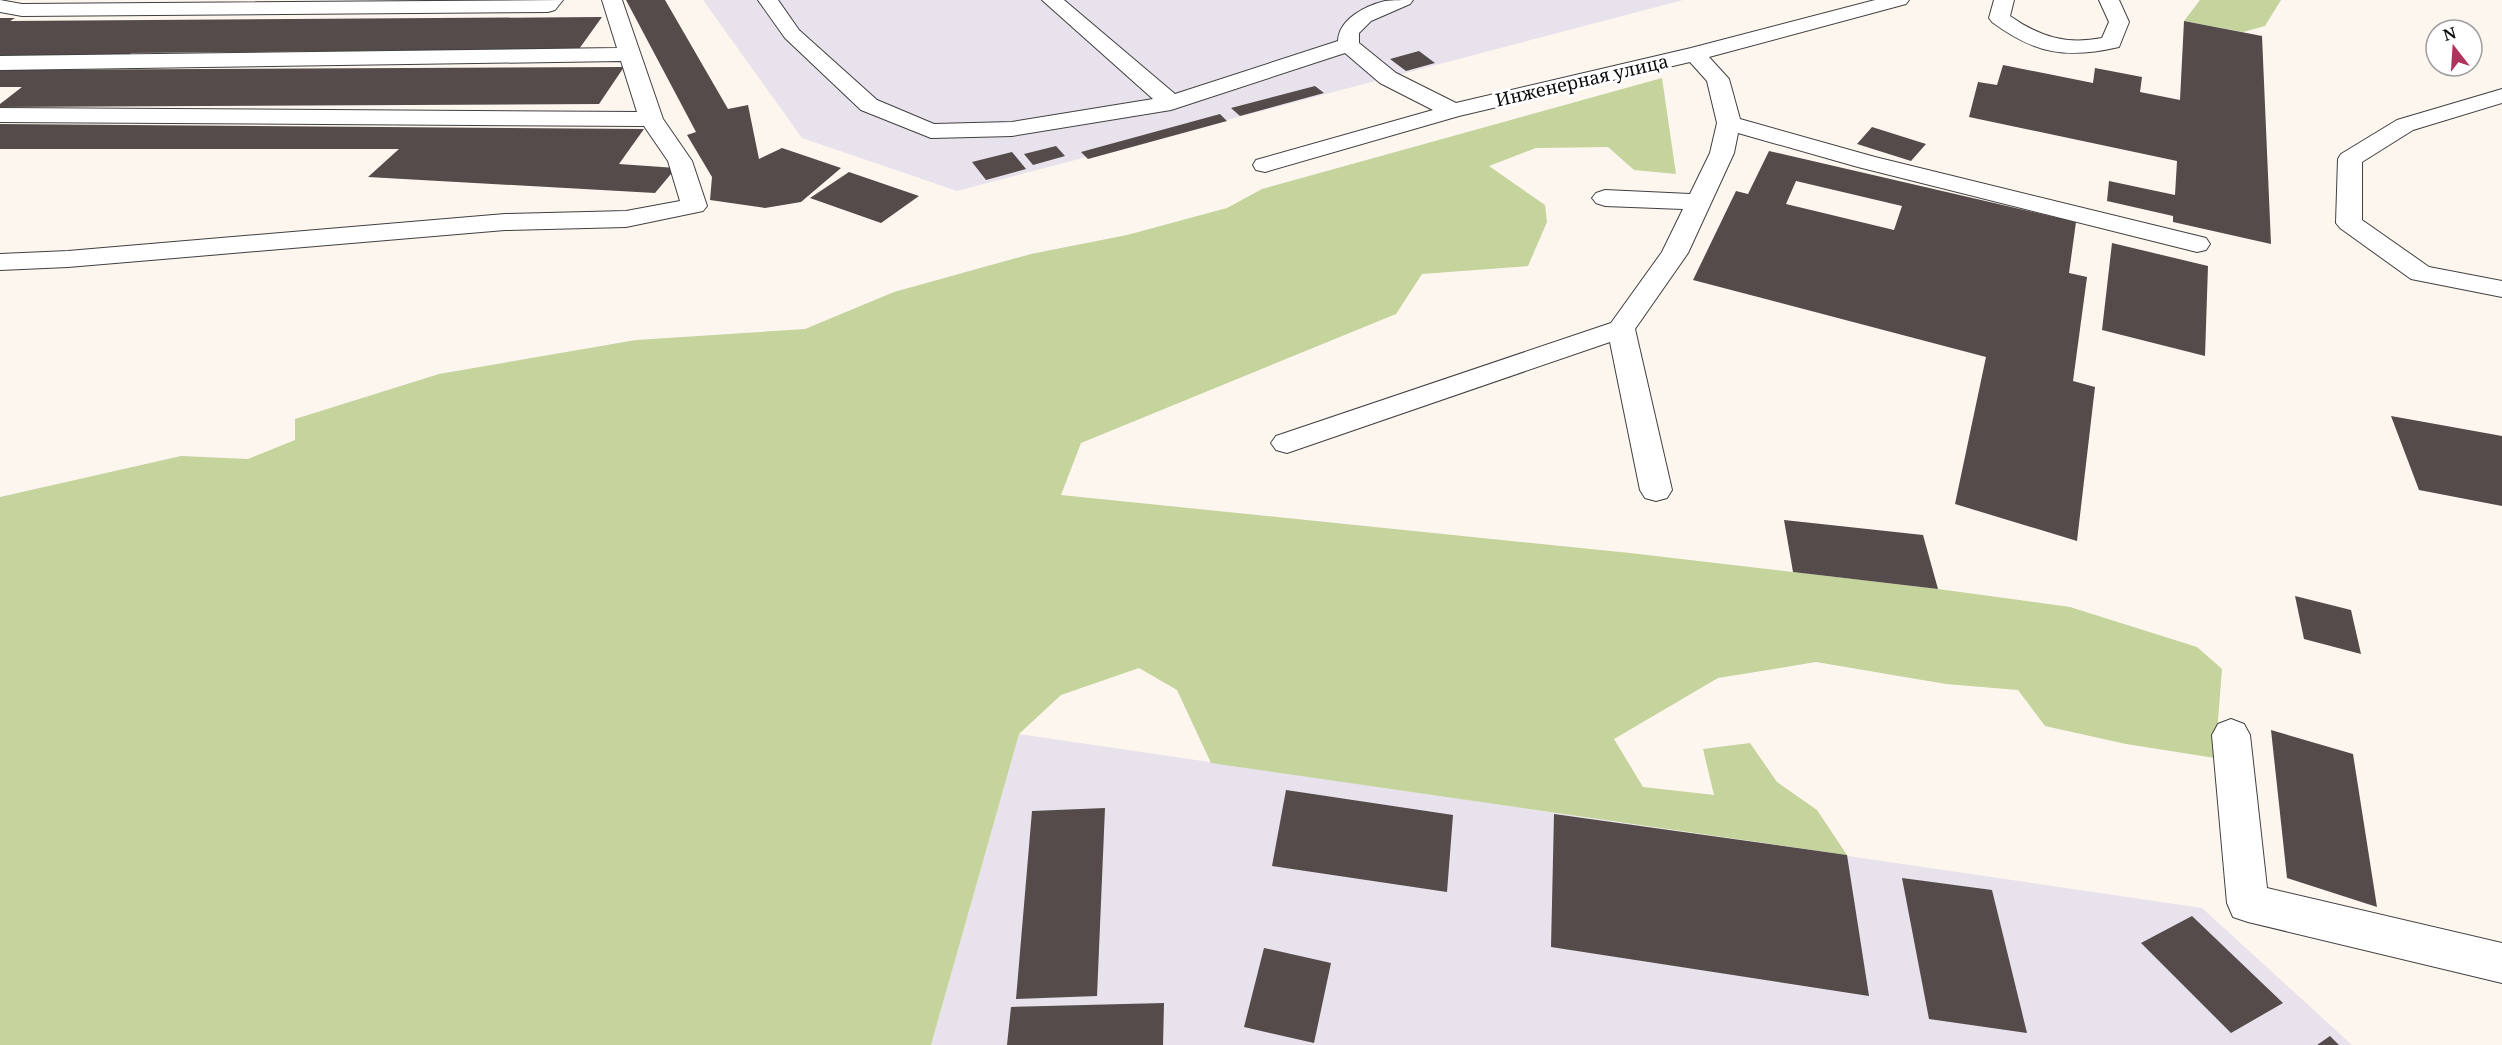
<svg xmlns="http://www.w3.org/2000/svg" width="2502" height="1045" font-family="'Noto Serif',serif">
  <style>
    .industrial { fill: #e7e2eb }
    .forest { fill: #c5d39d }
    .building { fill: #544b4a; fill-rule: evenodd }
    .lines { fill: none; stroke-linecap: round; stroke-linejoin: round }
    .minor-casing { stroke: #404040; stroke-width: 2 }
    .minor { fill: #fff; fill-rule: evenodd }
    .labels { text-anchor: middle; stroke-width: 6; stroke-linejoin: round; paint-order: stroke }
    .far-street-label { font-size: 18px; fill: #0d0d0d; stroke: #fff }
  </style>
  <rect width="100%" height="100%" fill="#fdf6ef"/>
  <path class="industrial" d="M703,0H1683L957,191L802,138Z
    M1019,734L2202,908L2352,1045H931Z"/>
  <path class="forest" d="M2200,0H2281L2265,26L2243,32L2184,21Z
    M1662,78L1676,174L1634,170L1608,147L1536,148L1489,166L1545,205L1547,222L1528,266L1422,274L1396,314L1081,443L1061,495L1630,553L1938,589L2070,607L2197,647L2222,669L2215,758L2126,744L2045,726L2018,690L1946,684L1816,662L1718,678L1614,739L1643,787L1714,795L1703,749L1750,743L1777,782L1817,810L1847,855L1211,763L1177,690L1139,668L1061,695L1019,734L931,1045H0V497L181,456L248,459L295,440V419L439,374L636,340L805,329L894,292L1031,254L1127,235L1227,208L1262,189Z"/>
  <path class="building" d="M626,0H665L728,109L748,105L759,159L782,148L841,168L801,202L765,208L710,200L712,177L687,135L696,132Z
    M602,17L579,49L131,53L127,56L0,57V18H15L10,21Z
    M2184,21L2262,36L2271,244L2173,222V216L2107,201L2109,181L2175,195L2177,161L1969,117L1978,82L1997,85L2003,65L2093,83L2095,68L2142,77L2140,92L2180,100Z
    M1419,51L1435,63L1406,71L1390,59Z
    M624,67L599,104L0,107V104L22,87H0V70Z
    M1315,86L1324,93L1240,116L1231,108Z
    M1220,114L1227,121L1088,159L1081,152Z
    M0,124L644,129L619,164L676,168L655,193L368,177L399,149H0Z
    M1872,127L1926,144L1911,161L1857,144Z
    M1056,146L1065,156L1033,165L1024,154Z
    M1769,151L2076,222L2069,273L2087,277L2073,381L2095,387L2077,541L1955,504L1986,357L1693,280L1736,191L1748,194ZM1796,181L1902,206L1894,230L1786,204Z
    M1012,152L1026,169L986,180L972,162Z
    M849,172L919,196L881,223L810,198Z
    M2112,243L2208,266L2205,356L2102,330Z
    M2391,416L2502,436V506L2419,490Z
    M1784,520L1923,535L1938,589L1793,572Z
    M2295,596L2351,610L2361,654L2304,639Z
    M2271,730L2353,754L2377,907L2287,878Z
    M1286,790L1453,815L1447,892L1272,866Z
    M1105,808L1097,996L1016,999L1032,811Z
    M1554,814L1847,855L1869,996L1551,947Z
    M1902,878L1992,890L2027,1033L1929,1019Z
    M2192,916L2283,1003L2231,1033L2141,943Z
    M1264,948L1331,963L1314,1043L1244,1027Z
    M1164,1003L1163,1045H1007L1011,1007Z
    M2330,1036L2339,1045H2317Z"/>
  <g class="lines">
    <g class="minor-casing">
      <path id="minor" d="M0,0L22,4L563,0L555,10L548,12L22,16L0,12Z
        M602,0H622L663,119L692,161L707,206L703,211L626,227L505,230L68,267L0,270V254L68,251L505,214L626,211L680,201L668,161L644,126L0,122V108L637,112L621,61L0,70V56L617,48Z
        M758,0H778L799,30L877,100L934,124L1012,122L1153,99L1042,0H1064L1175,94L1338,41C1339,19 1365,6 1385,1C1393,0 1404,0 1413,0L1410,4L1371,21L1359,33V43L1396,73L1456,103L1691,48L1875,0H1909L1906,4L1709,57L1729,79L1740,119L1875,157L2206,238L2210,244L2206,250L2197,252L1858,167L1738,133L1734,153L1688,253L1635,329L1672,490L1667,498L1656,501L1645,498L1640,490L1610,342L1287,453L1276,450L1271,443L1276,436L1611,323L1662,252L1683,209L1605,206L1596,203L1592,198L1596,193L1605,190L1690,194L1710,153L1717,123L1707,81L1690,62L1459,116L1265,172L1256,170L1253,165L1256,160L1433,110L1380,83L1345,53L1171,110L1012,136L931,138L861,110L785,38Z
        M1994,0H2014L2010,16C2040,37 2066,45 2102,38L2109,22L2099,0H2119L2129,22L2119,47C2067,59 2035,54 1992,22L1989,18Z
        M2502,89V103L2413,130L2362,162V220L2429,267L2502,281V297L2411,279L2340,228L2336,223L2338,159L2341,154L2397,120Z
        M2231,719L2244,724L2250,735L2267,888L2502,943V983L2248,922L2233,917L2227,903L2212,735L2218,724Z"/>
    </g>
    <use href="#minor" class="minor"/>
  </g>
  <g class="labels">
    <g class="far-street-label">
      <text transform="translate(1582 81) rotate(-13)" y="6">Инженерная улица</text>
    </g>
  </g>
  <g transform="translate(2454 48) rotate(343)"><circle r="28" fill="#ffffff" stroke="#9e9e9e" stroke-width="1.5"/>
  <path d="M0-4.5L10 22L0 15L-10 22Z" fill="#ad345d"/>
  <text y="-9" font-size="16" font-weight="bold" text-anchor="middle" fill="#0d0d0d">N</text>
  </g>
</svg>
